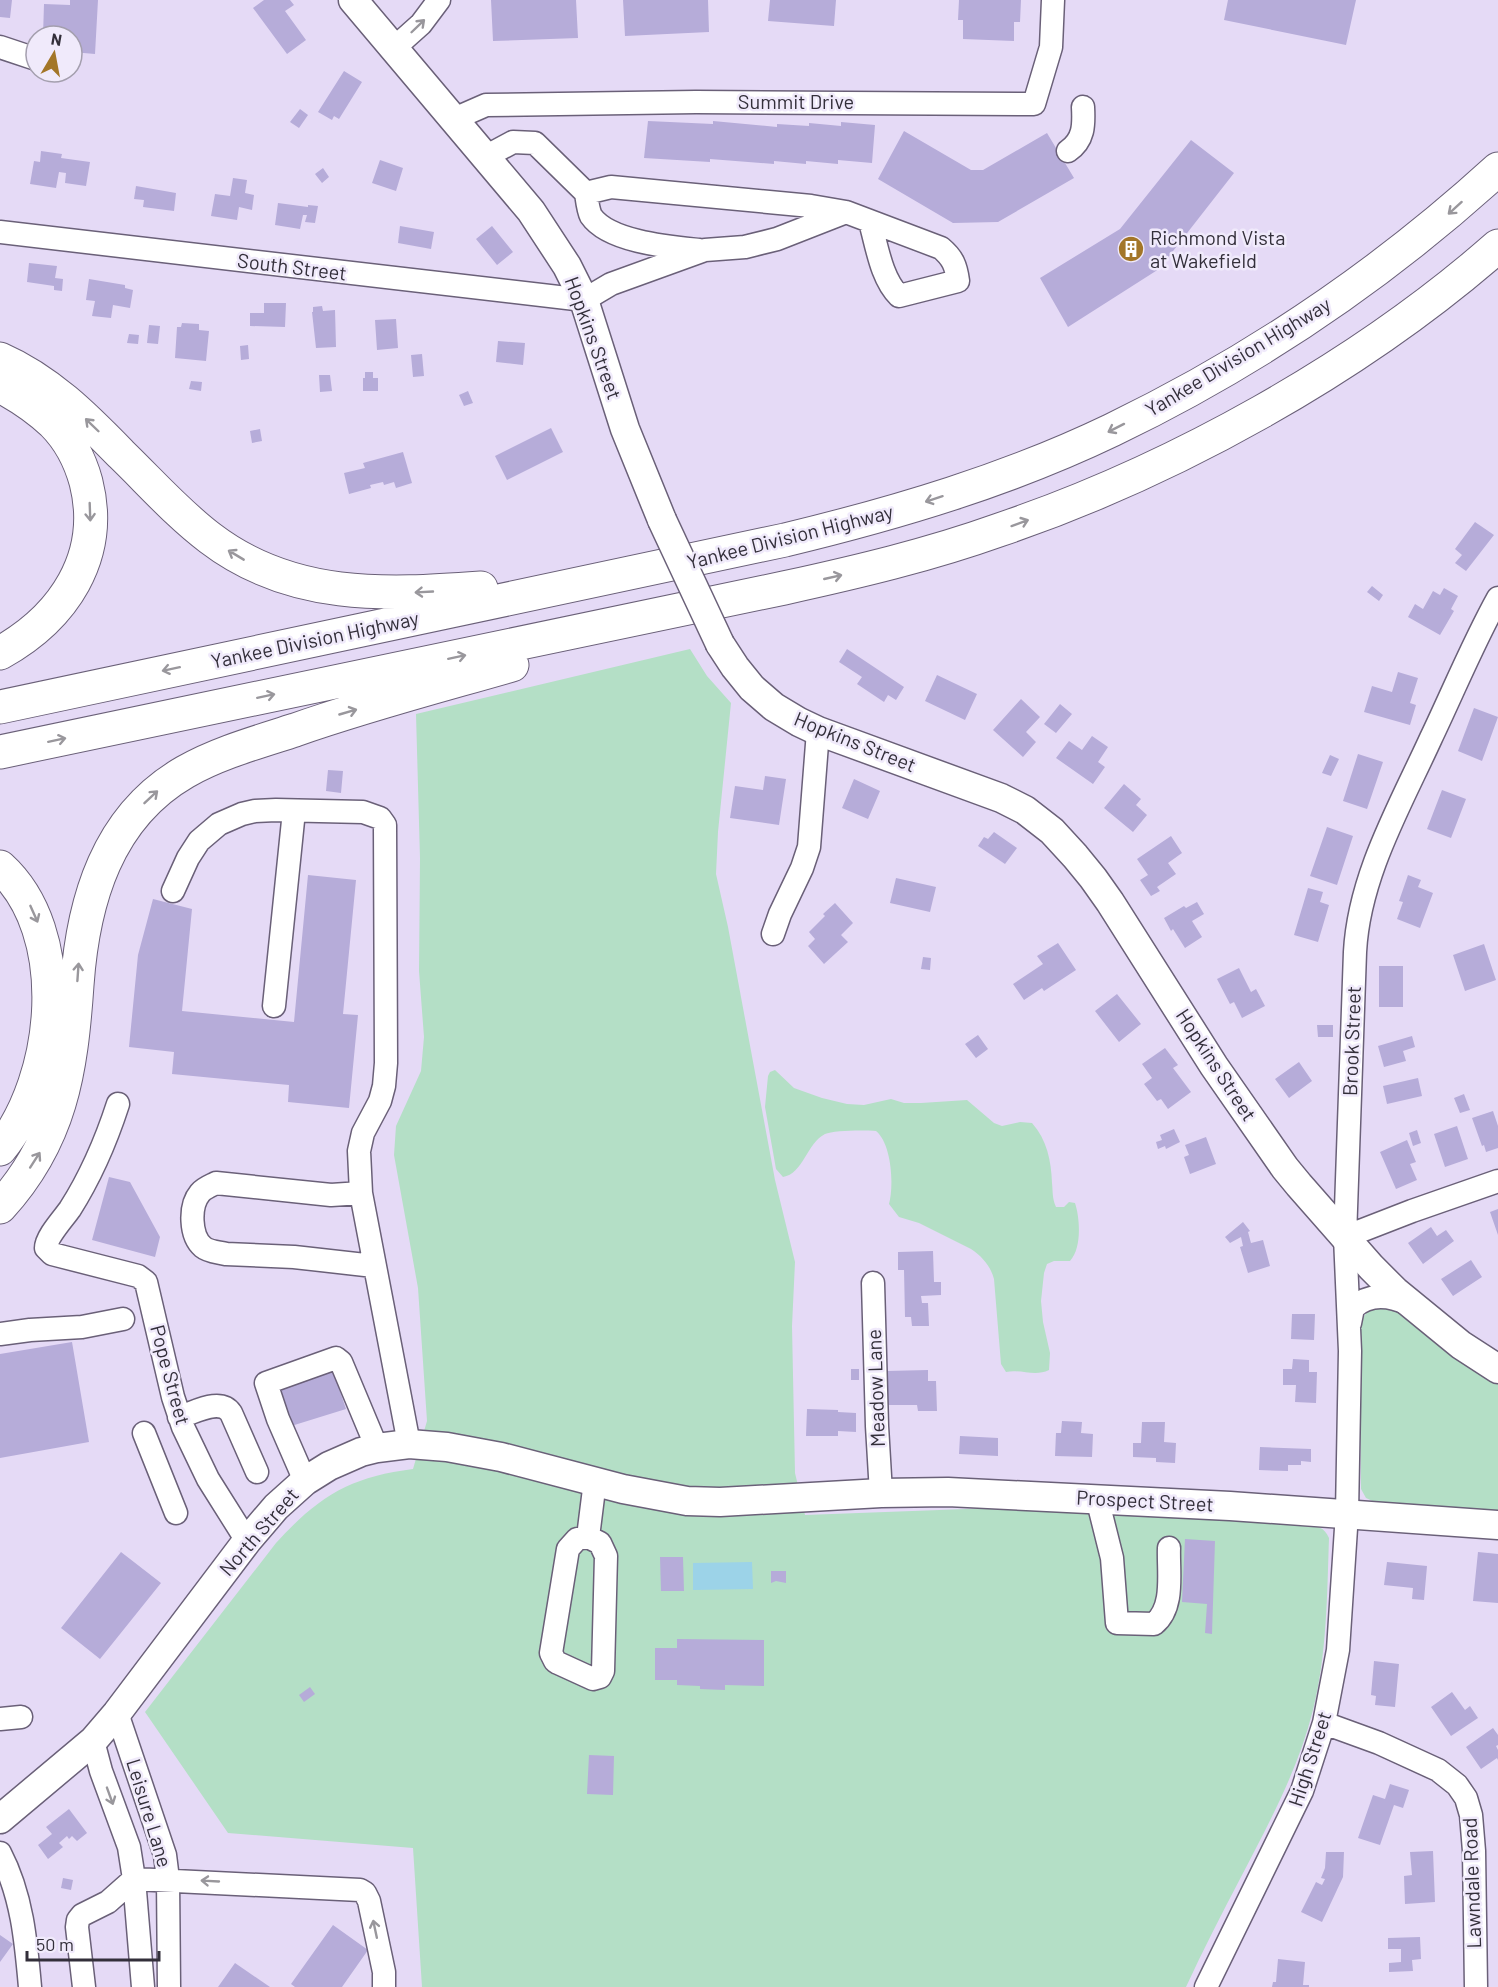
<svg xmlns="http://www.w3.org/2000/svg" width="1498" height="1987" font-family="Barlow,sans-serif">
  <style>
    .green { fill: #b4dfc6 }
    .water { fill: #9cd3e8 }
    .building { fill: #b6acd9 }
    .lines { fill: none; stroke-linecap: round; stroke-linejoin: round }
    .minor-casing { stroke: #6a6078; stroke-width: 25 }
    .major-casing { stroke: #6a6078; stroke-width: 31 }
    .highway-casing { stroke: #6a6078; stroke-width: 35 }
    .minor { stroke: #fff; stroke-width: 22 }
    .major { stroke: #fff; stroke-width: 28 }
    .highway { stroke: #fff; stroke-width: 33 }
    .major-bridge-casing { stroke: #6a6078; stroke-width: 31; stroke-linecap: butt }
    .major-bridge { stroke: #fff; stroke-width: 28 }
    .oneway { stroke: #99979c }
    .labels { text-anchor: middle; stroke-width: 5; stroke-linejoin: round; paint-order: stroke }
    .street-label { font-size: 20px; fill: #332f3a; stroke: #f0eafb }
    .poi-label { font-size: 20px; fill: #332f3a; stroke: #f0eafb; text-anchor: start }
  </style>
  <rect width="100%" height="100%" fill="#e5daf6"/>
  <path class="green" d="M690,649L707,676L731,703L718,832L716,874L728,927L775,1180L795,1262L792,1326L795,1473L805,1515L993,1508L1306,1524C1318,1526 1324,1527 1329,1538C1327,1596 1327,1654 1313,1710C1298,1770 1269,1823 1241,1877C1222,1913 1203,1950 1186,1987H422L413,1848L228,1833L145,1712L276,1543C319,1496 350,1477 413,1469L427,1421L418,1288L394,1155L396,1126L421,1071L424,1037L419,971L420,858L416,714Z
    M775,1070L794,1088L822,1098L847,1104L864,1105L891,1099L904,1103H921L967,1100L994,1123L1002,1126L1020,1122L1032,1123C1047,1140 1051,1160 1052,1183C1053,1192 1052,1198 1056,1207H1064L1069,1202L1075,1203C1080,1218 1082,1248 1070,1261H1054L1047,1264L1044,1273L1041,1301L1043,1322L1050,1353L1049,1370C1035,1377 1021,1369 1006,1372L1001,1364L994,1279C991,1267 982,1256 971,1249L919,1223L899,1217L889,1204C894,1186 892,1144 876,1131C866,1130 833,1130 825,1134C807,1143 803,1174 783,1177L776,1169L765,1107L768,1076L770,1072Z
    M1388,1305L1498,1380V1512L1377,1503L1366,1498L1361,1489L1360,1323L1368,1310Z"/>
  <path class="water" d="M752,1562L753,1589L693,1590V1563Z"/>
  <path class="building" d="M0,0H12L10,18L0,17Z
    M70,0H98L95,54L72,52V36H43L44,4L70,5Z
    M264,0H290L294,5L285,11L306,40L287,54L253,8Z
    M491,0H576L578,38L493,41Z
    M623,0H708L709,32L625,36Z
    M770,0H836L834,26L768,21Z
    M959,0H1021L1020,22H1014V41L963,39V20H958Z
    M1228,0H1356L1346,45L1224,20Z
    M344,71L362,82L339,119L334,116L332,120L318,112Z
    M300,109L308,115L299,128L290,122Z
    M648,121L713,124V121L777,127V124L809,126V123L841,126V122L875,125L872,163L838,160V164L806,161V164L774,161V164L710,159V162L644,158Z
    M904,131L971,170H983L1047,133L1074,178L998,222L953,223L878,179Z
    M1191,140L1234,173L1159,269L1068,327L1040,278L1120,229Z
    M41,151L62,154L61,158L90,162L86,186L65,183L66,173L59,172L56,188L30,184L34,161L40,162Z
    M380,160L403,168L396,191L372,183Z
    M323,168L329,177L322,183L315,174Z
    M233,178L247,180L245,193L254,195L252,210L239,207L237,220L211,216L215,194L230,196Z
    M136,186L176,193L174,211L143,207L144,200L134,199Z
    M278,203L308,207V205L318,206L315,223L305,222L307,215H303L300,229L275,225Z
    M400,226L434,232L431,249L398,243Z
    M492,226L513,252L497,265L476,239Z
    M29,263L57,266L55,278L63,279L62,291L54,290V286L27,282Z
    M89,279L125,285V288L133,290L130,308L113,305L111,318L92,316L95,301L86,300Z
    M264,303H286L285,327L250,326V313H264Z
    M322,306L323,311L335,310L336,347L316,348L312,312H313V307Z
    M396,319L398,348L377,350L375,320Z
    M182,323L199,324V330L209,331L206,361L175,358L177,327H181Z
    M149,325L160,326L158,344L147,343Z
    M129,334L139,335L138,344L127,343Z
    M498,341L525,343L523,365L496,362Z
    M248,345L249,359L241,360L240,346Z
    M422,354L424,376L413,377L411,355Z
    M365,372H373V378H378V391H363V378H365Z
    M319,375H330L332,391L320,392Z
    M191,381L202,382L201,391L189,389Z
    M468,391L473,403L464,406L459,395Z
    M551,428L563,452L507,480L495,456Z
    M260,429L262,441L252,443L250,431Z
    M403,452L412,483L396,488L394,482L384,485L383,482L370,485L371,488L349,494L344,473L365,468L363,463Z
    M1475,522L1494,535L1466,571L1455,563L1462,555L1455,549Z
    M1372,586L1383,595L1379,601L1367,592Z
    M1444,588L1458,596L1451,609L1454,611L1440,635L1408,617L1415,604L1423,609L1433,591L1440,595Z
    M847,649L904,687L896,700L888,695L884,702L857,684L862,677L839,662Z
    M1398,672L1418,678L1410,703L1416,705L1410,725L1364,712L1372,686L1392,692Z
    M937,675L977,694L965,720L925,701Z
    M1021,699L1040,717L1026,732L1036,742L1023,757L993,730Z
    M1060,704L1072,714L1056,733L1044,724Z
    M1474,708L1498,717L1482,761L1458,751Z
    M1092,736L1108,747L1098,762L1105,767L1093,784L1056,758L1069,741L1082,750Z
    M1358,754L1383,762L1367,809L1343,801Z
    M1330,755L1339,759L1331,776L1322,773Z
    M328,770L343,771L341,793L326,791Z
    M765,776L786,779L779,825L730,818L735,786L763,790Z
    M854,779L880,791L868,819L842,808Z
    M1124,784L1141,799L1136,805L1147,815L1133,832L1104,808Z
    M1442,790L1466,799L1451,838L1427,829Z
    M1327,827L1353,836L1337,885L1310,876Z
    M994,832L1017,848L1005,864L978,846L984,837L988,839Z
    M1171,836L1182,853L1168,863L1176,874L1157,887L1160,891L1151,896L1140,880L1148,875L1137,859Z
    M308,875L356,880L343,1014L358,1015L349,1108L288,1102L289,1085L172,1074L174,1052L129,1047L138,955L153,899L192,909L182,1011L294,1022Z
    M1408,875L1421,880L1418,887L1433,893L1420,928L1397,919L1403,902L1399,901Z
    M896,878L936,887L930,912L890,903Z
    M1308,888L1323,892L1320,902L1329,905L1318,942L1294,935Z
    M1197,902L1204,914L1192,921L1202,937L1185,948L1173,929L1171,931L1164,918L1184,906L1186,908Z
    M835,903L853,923L841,935L848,942L824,964L808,946L815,939L809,932L825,916L823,914Z
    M1058,943L1076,970L1044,991L1042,988L1024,1000L1013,984L1043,964L1037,956Z
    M1484,944L1496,980L1465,991L1453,955Z
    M923,957L931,958L930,970L921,969Z
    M1379,966H1403V1007H1379Z
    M1239,968L1251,992L1256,989L1265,1006L1242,1018L1234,1002L1230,1004L1217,979Z
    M1117,994L1141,1024L1119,1042L1095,1011Z
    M1317,1025H1333V1037H1318Z
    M978,1035L988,1049L976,1058L965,1044Z
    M1412,1036L1415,1047L1403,1051L1406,1061L1384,1067L1378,1046Z
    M1165,1048L1178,1065L1173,1068L1191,1092L1168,1109L1161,1099L1157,1101L1144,1084L1152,1078L1142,1064Z
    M1299,1062L1312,1081L1289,1098L1275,1079Z
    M1418,1078L1422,1096L1387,1104L1383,1086Z
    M1464,1094L1470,1110L1460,1113L1454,1098Z
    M1493,1111L1498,1126V1148L1486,1152L1484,1145L1482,1146L1472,1118Z
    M1457,1126L1468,1159L1445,1167L1434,1134Z
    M1174,1129L1180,1142L1166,1149L1165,1146L1158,1149L1156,1142L1162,1140L1160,1135Z
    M1417,1130L1421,1143L1413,1146L1409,1133Z
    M1206,1137L1216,1164L1190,1174L1184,1157L1189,1155L1185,1145Z
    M1407,1140L1416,1162L1410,1164L1417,1180L1396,1189L1380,1152Z
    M109,1177L130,1182L160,1237L155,1257L92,1240Z
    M1498,1209V1235L1490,1212Z
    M1243,1222L1250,1231L1248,1232L1251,1243L1263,1240L1270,1266L1248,1273L1240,1247L1243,1246L1241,1237L1230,1243L1225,1237Z
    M1431,1227L1437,1236L1446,1230L1454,1241L1423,1264L1408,1243Z
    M933,1251L934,1282H941V1295L921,1296L922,1303H928L929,1326H912L911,1317H905L904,1270H898V1252Z
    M1471,1260L1482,1277L1453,1296L1441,1279Z
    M1292,1314H1315L1314,1340L1291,1339Z
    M72,1342L89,1442L0,1458V1354Z
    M1293,1359L1309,1360V1372H1317L1316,1403L1295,1402L1296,1385H1283V1369H1292Z
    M851,1369H859V1380H851Z
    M928,1370V1381H936L937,1411H918L917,1405H888L887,1371Z
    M333,1371L346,1409L288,1427L276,1390Z
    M807,1409L838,1410V1412L856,1413V1432L838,1431V1436H806Z
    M1062,1421L1082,1422L1081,1433L1093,1434L1092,1457L1055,1456L1056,1433H1061Z
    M1142,1422H1165L1164,1442L1176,1443L1175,1463L1156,1462V1458L1133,1457V1443H1141Z
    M960,1436L998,1438V1456L959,1454Z
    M1260,1447L1311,1449V1462L1301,1461V1465H1288V1471L1259,1470Z
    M1185,1539L1215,1541L1212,1634L1205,1633L1207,1604L1182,1602Z
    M121,1552L161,1583L100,1659L61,1628Z
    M1478,1552L1498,1554V1603L1473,1601Z
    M660,1557H683L684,1591H661Z
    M1387,1562L1427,1566L1424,1600L1412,1599L1413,1588L1384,1585Z
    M771,1571H786V1583L776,1581L771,1583Z
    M677,1639L764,1640V1686L725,1685V1690L700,1689V1686L677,1685V1680H655V1648H677Z
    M1374,1661L1399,1664L1395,1707L1375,1705L1376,1696L1371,1695Z
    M310,1687L315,1694L304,1702L299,1695Z
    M1452,1692L1465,1710L1470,1706L1478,1718L1451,1736L1431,1707Z
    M1493,1728L1498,1735V1745L1496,1746L1498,1750V1760L1497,1758L1481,1769L1466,1747Z
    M589,1755L614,1756L613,1795L587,1794Z
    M1390,1784L1409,1790L1403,1808L1394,1805L1380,1845L1358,1838L1373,1795L1385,1799Z
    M69,1809L87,1833L77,1841L72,1836L69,1839L67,1836L59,1843L63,1847L48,1859L38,1845L52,1834L46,1827Z
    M1433,1851L1435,1902L1405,1904L1404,1876L1412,1875L1410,1852Z
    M1326,1852H1344L1343,1877L1322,1922L1301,1912L1316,1882L1322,1885L1325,1879L1321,1878L1325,1868Z
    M63,1878L73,1880L71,1890L61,1888Z
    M333,1925L368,1950L342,1987H295L291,1984Z
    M0,1935L13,1944L0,1962Z
    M1420,1937L1421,1959L1412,1960L1413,1971L1389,1972V1963L1401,1962V1949H1388V1938Z
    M1278,1959L1305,1962L1303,1985H1309V1987H1272L1273,1982H1276Z
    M235,1963L270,1987H218Z"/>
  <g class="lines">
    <g class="minor-casing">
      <path id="minor" d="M0,47L36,59
        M393,49L421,24L439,0
        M454,119L486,105L696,102L1034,104L1051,47L1053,0
        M1068,151C1084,140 1084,125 1083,107
        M487,156L513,142L535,143L586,193L611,187L811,206L846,212L941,248C953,258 956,266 958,281L899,296C881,278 877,246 870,222
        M586,193C587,200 588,210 591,216C609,242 670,247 699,250
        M0,232L584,300L611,284L705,250L745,247L777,239L846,212
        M173,891L188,858L199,841L219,824L242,814L255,811L276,810L363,812L380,818L385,825L386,1063L384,1086L380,1101L363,1133L359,1151L361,1193L331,1195L216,1183C210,1186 204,1188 200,1193C189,1206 190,1236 203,1247C209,1252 218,1252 226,1254L294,1257L374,1266
        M773,934L780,914L802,868L809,847L818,731
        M274,1006L294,811
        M118,1104C106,1141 91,1176 70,1209C63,1219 46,1237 46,1248L52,1254L138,1276L146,1282L173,1397L183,1427L208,1479L247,1541
        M361,1193L409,1444
        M1345,1237L1412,1211L1498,1181
        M873,1283L877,1426L881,1493
        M1350,1323L1353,1308C1369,1293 1389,1295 1408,1304
        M0,1334L30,1330L82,1327L123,1319
        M179,1417C194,1413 220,1397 231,1413L257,1472
        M144,1433L176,1513
        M305,1481L278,1419L266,1383L336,1358L341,1362L377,1448
        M1097,1498L1112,1558L1117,1623L1154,1624C1175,1607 1168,1572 1169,1548
        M588,1537L600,1543L606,1556L603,1671L600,1677L593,1679L558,1663L555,1661L551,1653L568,1549L577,1539Z
        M588,1537L595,1481
        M117,1713L165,1855L168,1879L169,1987
        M0,1719L21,1717
        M1324,1723L1379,1743L1438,1770L1457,1785L1466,1798L1471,1815L1474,1851L1476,1987
        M93,1741L101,1771L129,1847L134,1879L143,1987
        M0,1853C22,1895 26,1941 30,1987
        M84,1987L77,1927L78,1920L82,1915L108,1902L134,1879L360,1890L365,1893L369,1901L384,1972V1987
        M1206,1987L1302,1791L1324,1723L1338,1650L1347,1513L1350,1351L1345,1237L1355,952C1359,876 1400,806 1431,738C1453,692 1473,643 1498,598"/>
    </g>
    <g class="major-casing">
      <path id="major" d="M353,0L531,211L567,266L584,300L625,429L662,520
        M720,644L735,667L752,688L774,707L799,722L818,731L1001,798L1025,810L1052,831L1075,856L1093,878L1110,902L1214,1066L1285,1168L1299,1185L1371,1267L1395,1291L1461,1345L1498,1369
        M0,1819L93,1741L117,1713L247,1541L276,1507L305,1481L329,1466L361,1452L377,1448L409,1444L447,1447L501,1457L623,1489L687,1501L720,1502L881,1493L948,1492L1230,1506L1498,1525"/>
    </g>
    <g class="highway-casing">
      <path id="highway" d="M0,359C48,380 85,417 121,454C150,482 178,514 210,538C291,600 385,595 481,588
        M0,386C19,396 37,408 53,423C69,439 80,460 86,482C105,557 63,618 0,653
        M0,707L785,540C897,513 1008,480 1112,430C1253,362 1383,274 1498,169
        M0,752L784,588C857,572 929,555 999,530C1173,471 1359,368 1498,246
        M0,867C72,932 58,1078 0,1149
        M0,1207C61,1140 71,1072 77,985C83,901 107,817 185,772C218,753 258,742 295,730C366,705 439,686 512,665"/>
    </g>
    <use href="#minor" class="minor"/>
    <use href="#major" class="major"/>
    <use href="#highway" class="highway"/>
    <g class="major-bridge-casing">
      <path id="major-bridge" d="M662,520L720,644"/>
    </g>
    <use href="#major-bridge" class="major-bridge"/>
  </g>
  <defs><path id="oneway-shaft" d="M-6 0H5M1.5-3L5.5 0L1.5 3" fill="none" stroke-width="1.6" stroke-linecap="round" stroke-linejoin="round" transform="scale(1.5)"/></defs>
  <g class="oneway">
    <use href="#oneway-shaft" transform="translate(418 26) rotate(-44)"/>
    <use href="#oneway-shaft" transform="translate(1455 208) rotate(138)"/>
    <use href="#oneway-shaft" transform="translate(92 425) rotate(-136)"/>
    <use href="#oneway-shaft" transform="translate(1116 428) rotate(153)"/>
    <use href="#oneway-shaft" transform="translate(934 499) rotate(162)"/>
    <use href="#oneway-shaft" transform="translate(90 512) rotate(88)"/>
    <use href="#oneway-shaft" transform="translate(1020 523) rotate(-20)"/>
    <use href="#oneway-shaft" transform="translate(236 555) rotate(-149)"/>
    <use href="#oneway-shaft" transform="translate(833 577) rotate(-13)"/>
    <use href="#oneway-shaft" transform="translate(424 592) rotate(177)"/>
    <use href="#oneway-shaft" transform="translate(457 657) rotate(-12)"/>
    <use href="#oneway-shaft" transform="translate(171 669) rotate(168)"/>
    <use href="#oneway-shaft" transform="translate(266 696) rotate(-12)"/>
    <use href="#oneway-shaft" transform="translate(348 712) rotate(-16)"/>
    <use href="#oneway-shaft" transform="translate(57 740) rotate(-12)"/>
    <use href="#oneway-shaft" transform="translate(151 797) rotate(-43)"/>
    <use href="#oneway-shaft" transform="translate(34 914) rotate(66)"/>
    <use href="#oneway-shaft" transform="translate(78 972) rotate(-86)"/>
    <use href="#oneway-shaft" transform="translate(35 1160) rotate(-57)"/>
    <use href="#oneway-shaft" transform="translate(110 1796) rotate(70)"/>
    <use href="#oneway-shaft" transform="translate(210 1881) rotate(-177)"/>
    <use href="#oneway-shaft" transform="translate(375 1929) rotate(-102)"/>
  </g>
  <defs>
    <g id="building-disc" transform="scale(1.35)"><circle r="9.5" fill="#a37628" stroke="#f0eafb"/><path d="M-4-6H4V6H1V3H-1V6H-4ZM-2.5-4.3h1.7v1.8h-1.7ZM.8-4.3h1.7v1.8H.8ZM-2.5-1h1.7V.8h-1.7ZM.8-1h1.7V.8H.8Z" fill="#fff"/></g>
  </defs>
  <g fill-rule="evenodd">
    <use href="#building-disc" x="1131" y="249"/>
  </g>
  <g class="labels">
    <g class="street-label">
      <text x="796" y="109">Summit Drive</text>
      <text transform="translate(292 267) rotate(7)" y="7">South Street</text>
      <text transform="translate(593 338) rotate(70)" y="7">Hopkins Street</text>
      <text transform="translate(1238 357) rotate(-31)" y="7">Yankee Division Highway</text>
      <text transform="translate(790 537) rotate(-14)" y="7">Yankee Division Highway</text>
      <text transform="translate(315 640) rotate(-12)" y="7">Yankee Division Highway</text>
      <text transform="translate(855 742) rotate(22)" y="7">Hopkins Street</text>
      <text transform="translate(1352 1041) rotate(-88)" y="7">Brook Street</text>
      <text transform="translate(1216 1065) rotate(57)" y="7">Hopkins Street</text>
      <text transform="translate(170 1375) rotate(75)" y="7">Pope Street</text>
      <text transform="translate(876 1388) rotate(-92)" y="7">Meadow Lane</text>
      <text transform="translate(1145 1501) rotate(3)" y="7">Prospect Street</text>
      <text transform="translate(259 1532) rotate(-49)" y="7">North Street</text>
      <text transform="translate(1310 1759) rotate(-72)" y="7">High Street</text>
      <text transform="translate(149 1813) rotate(73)" y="7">Leisure Lane</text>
      <text transform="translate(1472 1883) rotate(-92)" y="7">Lawndale Road</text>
    </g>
    <g class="poi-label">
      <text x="1150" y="245">Richmond Vista<tspan x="1150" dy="23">at Wakefield</tspan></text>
    </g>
  </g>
  <g transform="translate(54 54) rotate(10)"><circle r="28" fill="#f0eafb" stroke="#a49fae" stroke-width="1.5"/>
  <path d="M0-4.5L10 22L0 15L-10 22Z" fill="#a37628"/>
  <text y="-9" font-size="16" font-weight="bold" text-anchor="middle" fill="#332f3a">N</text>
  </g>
  <path d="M27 1951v9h132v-9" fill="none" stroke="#332f3a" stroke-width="3"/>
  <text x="36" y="1951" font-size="18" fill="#332f3a" stroke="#f0eafb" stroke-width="4.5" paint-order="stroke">50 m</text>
</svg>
